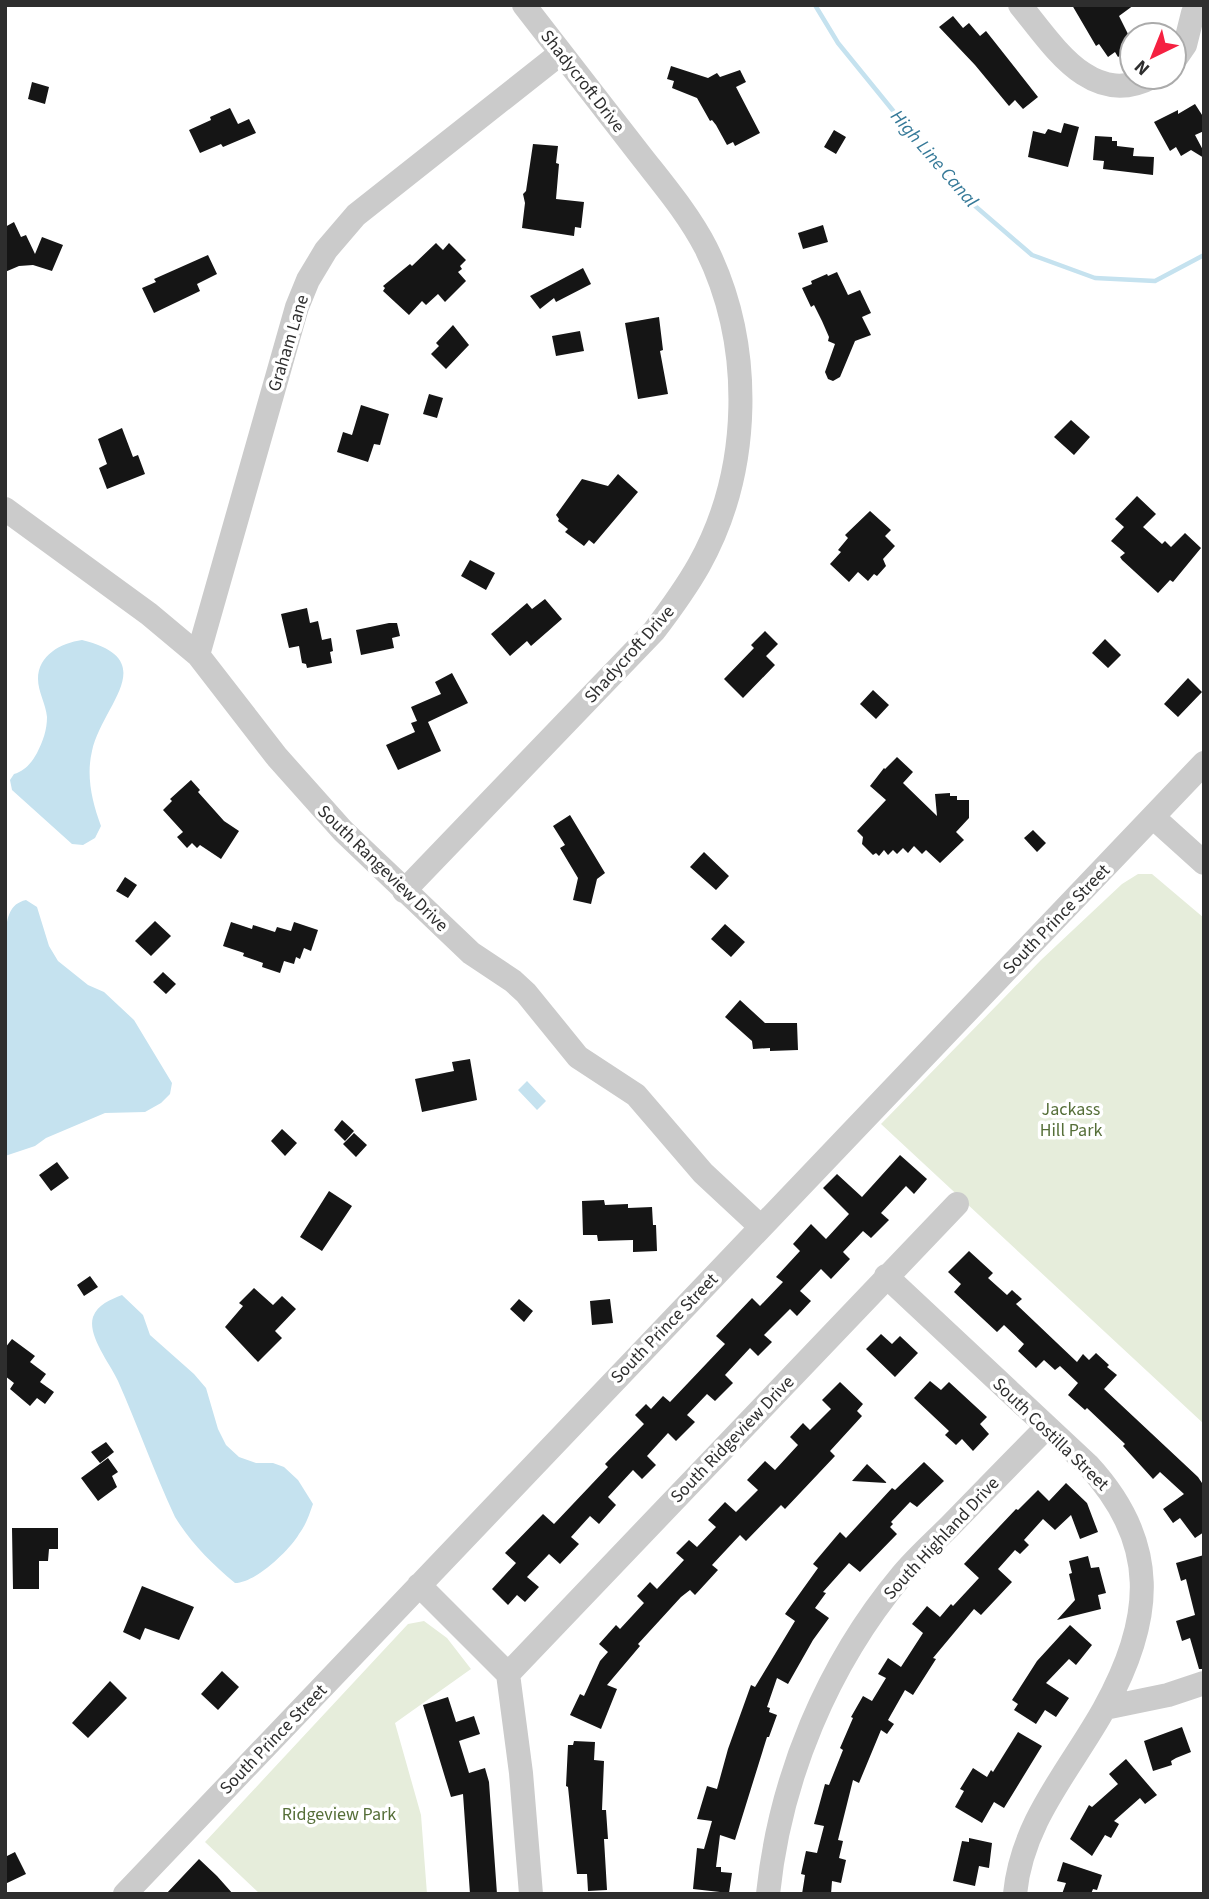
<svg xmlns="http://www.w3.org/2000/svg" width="1209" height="1899" font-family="'Source Sans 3',sans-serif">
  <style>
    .green { fill: #e6eddb }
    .water { fill: #c5e2ef }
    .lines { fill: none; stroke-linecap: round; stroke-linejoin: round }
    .stream { stroke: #c5e2ef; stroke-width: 4.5 }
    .building { fill: #151515 }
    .minor { stroke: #cbcbcb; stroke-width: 24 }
    .labels { text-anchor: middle; stroke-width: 7; stroke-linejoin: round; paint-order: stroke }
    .street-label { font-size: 18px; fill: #2e2e2e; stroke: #fff }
    .park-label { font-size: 18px; fill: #556e38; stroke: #fff }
    .water-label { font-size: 19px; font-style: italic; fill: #357998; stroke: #fff }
  </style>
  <rect width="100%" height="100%" fill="#fff"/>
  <path class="green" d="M1138,874H1152L1204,918V1424L881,1124L1041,960L1122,884Z
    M424,1621L447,1638L471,1669L395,1723L421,1815L427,1894H260L205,1842L408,1624Z"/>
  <path class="water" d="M82,640C163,660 102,705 92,751C86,776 92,802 101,826L95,838L83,845L72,844L12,790L10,780L14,774C25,771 32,762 37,753C43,741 47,730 47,717C46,704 38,692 38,679C38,655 61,643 82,640Z
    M26,900L37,907L49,946L58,961L88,985L104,992L134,1020L172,1083L170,1094L161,1103L145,1112L105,1113L46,1138L35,1146L5,1156V933C8,917 9,904 26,900Z
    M527,1081L546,1101L537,1110L518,1090Z
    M122,1295L143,1315L150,1335L194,1374L206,1388L218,1429L226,1445L239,1457L256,1463H273L284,1467L298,1480L313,1504C309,1515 306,1525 299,1534C289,1551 255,1583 235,1583C211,1563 191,1543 175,1517C154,1472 138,1426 118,1381C111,1365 87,1336 93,1317C98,1304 110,1300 122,1295Z"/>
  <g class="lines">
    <path class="stream" d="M815,5L838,43L960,193L1032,255L1095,278L1155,281L1204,255"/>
  </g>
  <path class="building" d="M1072,5H1134L1119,16L1132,42V49L1118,57L1115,52L1108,57L1099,44L1096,46Z
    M953,16L963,28L969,23L980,36L986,31L1038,97L1023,109L1015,100L1009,106L975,65L939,27Z
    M671,66L708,78L717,73L720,77L740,70L746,82L736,87L760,133L735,146L733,142L727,145L716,125L712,120L710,121L697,98L672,88L674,81L667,79Z
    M32,82L49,87L45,104L28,99Z
    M1195,104L1204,118V131L1195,135L1204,152V158L1191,150L1181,156L1176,147L1170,151L1154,122L1178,110V114Z
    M230,108L238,124L249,119L256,133L223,147L221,144L200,153L189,130L211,120L210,117Z
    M1064,123L1079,127L1068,167L1028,157L1033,131L1045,134L1048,129L1061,133Z
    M834,130L846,137L836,154L824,147Z
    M1095,136L1112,137V141H1117V146L1134,148L1133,156L1154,157L1153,175L1103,169L1104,161L1093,160Z
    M533,144L558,146L556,163L559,164L556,199L584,202L581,228L575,227L574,236L522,228L525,203L523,194L526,191Z
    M14,222L21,237L26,235L35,254L42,237L63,245L52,271L33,265L19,266L5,272V227Z
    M823,225L828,242L803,249L798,233Z
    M436,243L443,250L449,243L466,260L460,266L462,269L458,272L466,281L445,302L438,294L426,305L422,301L409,315L383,291L385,288L383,286L410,264L412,266Z
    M208,255L217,274L197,284L200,291L154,313L142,288L156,282L154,279Z
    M583,268L591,284L556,302L554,298L540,309L530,296Z
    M837,272L848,295L860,290L871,313L862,317L871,335L855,341L840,377L833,381L828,379L825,372L835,344L828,341L829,337L822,321L814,305L811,307L802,288L812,284L811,281L827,274L828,276Z
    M659,317L663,350L660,351L668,394L638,399L625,323Z
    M453,325L469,345L446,369L431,354L439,346L436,343Z
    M580,331L584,351L556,356L552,336Z
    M429,394L443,398L437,418L423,414Z
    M361,405L389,414L380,445L374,444L368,462L337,452L343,432L352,435Z
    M1071,420L1090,437L1074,455L1054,437Z
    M122,428L133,457L138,455L145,474L107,489L99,468L107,464L98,439Z
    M618,474L638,492L594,544L589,540L584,546L565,532L568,529L558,521L559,519L556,515L582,479L608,486Z
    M1137,496L1156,514L1143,527L1162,544L1165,541L1171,547L1185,533L1201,548L1173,582L1170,580L1158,593L1122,560L1120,557L1125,553L1111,541L1124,527L1115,519Z
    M870,511L891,530L885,536L895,546L883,559L886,566L877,576L874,574L868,581L858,572L849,582L830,564L841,552L838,550L848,538L845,535Z
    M470,560L495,573L486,590L461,576Z
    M545,599L562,619L531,646L527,641L510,656L491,634L527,603L532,609Z
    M307,608L310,623L318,621L322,640L331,638L333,651L330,652L332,663L307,668L306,664L302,663L299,646L289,648L281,614Z
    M389,623H397L400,636L392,638L394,648L361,655L356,630Z
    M765,631L778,644L766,656L775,665L743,698L724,679L754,648L751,645Z
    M1105,639L1121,655L1108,668L1092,653Z
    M452,673L468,703L428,722L441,751L398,770L386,745L415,732L411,723L417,721L411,707L441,694L435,682Z
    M1188,678L1202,692L1178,717L1164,704Z
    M873,690L889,705L876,719L860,704Z
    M897,757L913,772L903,783L937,816L935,794L950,793V796H957V800H969V818L956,832L964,840L940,863L926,850L922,854L914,846L908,853L903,848L897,854L893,850L888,855L884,850L879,856L876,853L873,855L862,844L863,837L857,831L886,800L870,786L884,768L885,769Z
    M191,780L200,790L198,792L224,821L239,831L221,859L200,845L197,848L192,843L187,848L177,837L183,832L163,810L172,801L170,799Z
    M570,815L605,873L597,879L591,904L573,900L578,878L560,848L565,845L553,826Z
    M1033,830L1046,843L1037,852L1024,838Z
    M704,852L729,876L716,890L690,867Z
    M125,877L137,885L128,898L116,891Z
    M155,921L171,936L151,956L135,941Z
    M231,922L252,929L253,925L275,932L277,927L291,931L294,922L318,930L311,951L304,948L300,959L296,957L294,964L284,961L280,973L262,967L263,963L243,956L244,953L223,946Z
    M725,924L745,942L731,957L711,939Z
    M163,972L176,984L166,994L153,982Z
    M740,1000L765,1023H797L798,1050L770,1051V1048L753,1049L752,1041L725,1017Z
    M470,1059L477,1100L422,1112L415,1079L454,1071L452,1062Z
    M342,1120L354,1131L345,1141L334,1130Z
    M282,1129L297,1143L285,1156L271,1141Z
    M354,1133L367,1145L356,1157L343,1144Z
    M900,1155L927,1179L914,1194L906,1186L881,1213L889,1220L871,1238L863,1231L843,1252L850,1259L831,1279L821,1269L800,1291L811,1301L797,1316L790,1309L764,1335L772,1342L758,1356L750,1348L725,1375L733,1383L715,1401L707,1394L687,1415L695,1422L676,1441L668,1433L647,1456L656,1465L642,1479L633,1470L608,1497L616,1505L599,1524L590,1516L571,1537L579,1544L560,1564L549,1554L527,1577L539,1587L525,1602L517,1595L508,1605L492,1589L516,1563L505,1553L543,1514L554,1524L608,1467L605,1464L644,1424L635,1415L646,1404L651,1409L663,1396L670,1402L725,1344L716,1336L752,1298L760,1306L783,1282L776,1277L800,1251L793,1244L811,1224L826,1239L849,1214L823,1188L837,1174L862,1197Z
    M57,1162L69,1178L51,1191L39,1175Z
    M329,1191L352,1206L322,1251L300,1237Z
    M604,1200L605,1205L628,1204V1208L652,1207L653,1225H656L657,1251L633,1252V1240L598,1241L597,1235H583L582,1201Z
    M969,1251L993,1273L988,1278L1007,1295L1012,1290L1022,1299L1016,1304L1077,1362L1083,1354L1089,1360L1096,1353L1109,1365L1107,1367L1117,1375L1104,1389L1198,1477L1204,1486V1532L1195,1538L1180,1518L1173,1523L1163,1509L1184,1494L1160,1472L1153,1479L1123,1446L1125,1444L1087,1408L1085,1410L1068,1395L1078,1383L1060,1366L1055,1370L1044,1360L1036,1368L1018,1351L1024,1344L1004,1325L997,1332L954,1292L961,1284L948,1272Z
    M90,1276L98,1287L84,1296L77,1285Z
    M254,1288L273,1305L282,1296L296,1309L275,1331L282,1338L258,1362L225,1327L243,1306L239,1303Z
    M519,1299L533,1311L524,1322L510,1309Z
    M610,1299L613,1323L592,1325L590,1301Z
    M881,1334L892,1344L900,1336L918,1353L895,1377L866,1349Z
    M12,1339L35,1356L30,1362L46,1374L40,1382L54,1392L45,1404L37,1398L30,1406L10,1389L14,1383L5,1376V1348Z
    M930,1381L941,1390L949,1382L987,1417L980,1424L989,1434L973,1451L962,1439L956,1445L945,1435L949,1431L914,1398Z
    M840,1382L863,1404L857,1411L862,1416L830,1451L835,1456L785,1509L781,1505L746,1541L740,1535L712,1565L718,1570L695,1595L690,1590L681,1597L638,1644L640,1646L607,1685L617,1689L601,1729L570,1715L580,1694L584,1696L600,1661L608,1652L599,1644L616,1625L620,1629L644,1603L637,1596L650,1582L657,1589L684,1560L676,1553L689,1540L697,1547L716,1527L708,1520L725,1502L736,1512L758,1490L747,1480L765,1461L775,1470L798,1445L790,1437L803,1423L810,1430L831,1409L822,1400Z
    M106,1442L114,1452L100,1463L91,1452Z
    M108,1458L118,1472L112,1476L117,1487L98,1501L81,1478Z
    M924,1462L944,1481L917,1507L910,1502L891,1522L893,1524L890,1527L897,1534L860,1572L849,1563L823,1592L826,1593L815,1608L829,1618L813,1640L788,1684L777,1678L767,1707L770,1708L769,1712L777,1715L769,1737H767L735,1840L720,1835L716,1867H721V1872L732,1873L729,1893L693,1889L697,1848L704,1849L712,1821L697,1819L707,1786L717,1789L728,1749L751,1685L755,1687L795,1621L785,1614L818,1568L813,1564L840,1532L846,1538L892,1488L895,1490Z
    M867,1464L887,1483L852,1481Z
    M1066,1483L1087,1503L1098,1532L1080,1539L1071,1515L1055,1530L1043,1519L1024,1540L1029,1545L1020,1554L1015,1550L998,1569L1012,1582L981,1615L974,1609L933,1658L936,1659L913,1695L905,1690L888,1720L894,1724L887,1734L881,1730L859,1783L853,1780L838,1840L843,1841L839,1858L846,1860L841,1883L832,1881L831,1894H802L805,1875L801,1874L806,1851L817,1853L824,1826L814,1824L825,1784L829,1785L843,1750L840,1748L853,1718L851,1717L863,1696L872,1701L886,1678L878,1674L888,1658L901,1667L923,1633L912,1624L927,1606L940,1617L951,1604L953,1606L979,1578L964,1564L1016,1509L1018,1510L1038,1490L1049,1501Z
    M12,1528H58V1549H49L48,1561H39V1589H13Z
    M1204,1555V1669H1199L1190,1638L1182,1641L1176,1621L1195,1615L1186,1579L1181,1581L1176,1563Z
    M1088,1556L1091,1568L1099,1567L1106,1593L1098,1595L1101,1609L1057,1620L1075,1600L1069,1574L1072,1573L1069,1561Z
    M142,1586L194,1607L179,1640L145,1628L140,1640L123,1632Z
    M1070,1625L1092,1645L1076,1665L1069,1659L1046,1683L1069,1698L1056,1717L1045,1710L1036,1724L1014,1710L1018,1704L1012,1700L1037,1661Z
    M222,1671L239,1687L218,1710L201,1694Z
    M110,1681L127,1698L88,1738L72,1723Z
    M448,1697L456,1722L474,1716L480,1734L459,1741L469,1773L485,1768L489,1782L497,1894H470L463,1794L451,1797L423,1705Z
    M1182,1727L1191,1752L1176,1758L1171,1761L1172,1765L1153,1771L1144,1741Z
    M1018,1732L1042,1746L1004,1808L994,1802L982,1823L955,1807L964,1791L960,1789L973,1768L987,1777L991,1770L993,1772Z
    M574,1741L595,1742L594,1760L604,1761L602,1810H606L608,1839H604L607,1890L588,1891L587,1874H577L568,1787L566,1786L568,1745H573Z
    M1126,1759L1157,1795L1145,1804L1140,1798L1114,1821L1119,1824L1111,1838L1105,1835L1092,1856L1070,1839L1089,1805L1092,1807L1118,1784L1109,1774Z
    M969,1838L992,1843L989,1868L979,1866L975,1886L953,1881L962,1841L969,1842Z
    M15,1852L26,1874L5,1884V1857Z
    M199,1859L217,1876L233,1894H166Z
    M1063,1862L1102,1875L1097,1890L1093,1889L1091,1894H1062L1066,1883L1057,1881Z"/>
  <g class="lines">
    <path class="minor" d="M1020,5C1053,45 1091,109 1152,77
      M1174,61L1185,45L1193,13
      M5,509L149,614L198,655L277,757L343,831L471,953L513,981L526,993L578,1057L636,1095L703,1173L761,1227
      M198,655L297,307L308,280L326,250L356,215L561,53
      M1153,817L1204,863
      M404,891L654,631C670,610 686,588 699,565C752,470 754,345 706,248C688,213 662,183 638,152C600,103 562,54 524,5
      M886,1276L1088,1465C1160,1543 1154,1619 1104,1709C1070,1770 1022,1821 1015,1894
      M419,1585L508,1674L521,1773L531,1894
      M508,1674L957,1204
      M1105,1708L1168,1695L1204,1683
      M125,1894L1204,763
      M768,1894C780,1778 827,1665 902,1575C916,1558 934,1542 950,1526C982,1493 1014,1460 1047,1427"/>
  </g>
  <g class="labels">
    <g class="street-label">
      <text transform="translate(583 81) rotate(52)" y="6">Shadycroft Drive</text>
      <text transform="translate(288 343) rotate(-73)" y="6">Graham Lane</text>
      <text transform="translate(629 654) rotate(-48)" y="6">Shadycroft Drive</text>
      <text transform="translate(383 868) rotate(44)" y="6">South Rangeview Drive</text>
      <text transform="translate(1056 919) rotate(-46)" y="6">South Prince Street</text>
      <text transform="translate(664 1328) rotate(-46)" y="6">South Prince Street</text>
      <text transform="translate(1051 1434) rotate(44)" y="6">South Costilla Street</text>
      <text transform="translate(732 1439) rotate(-46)" y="6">South Ridgeview Drive</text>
      <text transform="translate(941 1538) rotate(-47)" y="6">South Highland Drive</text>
      <text transform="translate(273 1739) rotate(-46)" y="6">South Prince Street</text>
    </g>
    <g class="park-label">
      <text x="1071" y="1115">Jackass<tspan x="1071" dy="21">Hill Park</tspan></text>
      <text x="339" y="1820">Ridgeview Park</text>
    </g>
    <g class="water-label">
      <text transform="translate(935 158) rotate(49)" y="7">High Line Canal</text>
    </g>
  </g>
  <rect width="1209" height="1899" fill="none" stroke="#2e2e2e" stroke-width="14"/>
  <g transform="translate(1153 56) rotate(223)"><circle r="33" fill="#ffffff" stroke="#ababab" stroke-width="2"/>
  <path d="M0-5L12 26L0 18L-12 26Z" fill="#f52141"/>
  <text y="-10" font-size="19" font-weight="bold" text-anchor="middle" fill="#2e2e2e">N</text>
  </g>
</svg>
